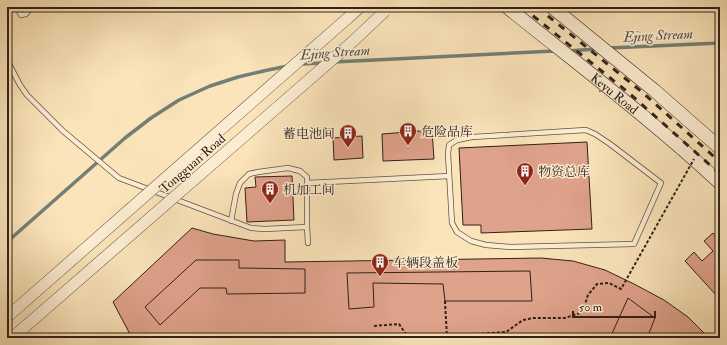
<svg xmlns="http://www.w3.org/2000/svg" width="727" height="345" font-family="'IM FELL Double Pica','Noto Serif SC',serif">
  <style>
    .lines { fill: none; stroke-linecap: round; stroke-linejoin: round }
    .stream { stroke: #737f76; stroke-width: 3.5 }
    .building { fill: #dfa28b; stroke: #302119 }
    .service-casing { stroke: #635241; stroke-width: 6 }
    .tertiary-casing { stroke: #635241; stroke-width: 12 }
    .secondary-casing { stroke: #302119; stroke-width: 14 }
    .path { stroke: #302119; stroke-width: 2; stroke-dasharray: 3 2; stroke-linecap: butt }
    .service { stroke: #fcedd2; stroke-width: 4.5 }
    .tertiary { stroke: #fcedd2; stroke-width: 11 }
    .secondary { stroke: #fcedd2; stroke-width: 13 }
    .rail { stroke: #302119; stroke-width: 3; stroke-dasharray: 7 7; stroke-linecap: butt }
    .tertiary-bridge-casing { stroke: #635241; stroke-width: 12; stroke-linecap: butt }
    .path-bridge { stroke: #302119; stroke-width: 2; stroke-dasharray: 3 2; stroke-linecap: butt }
    .tertiary-bridge { stroke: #fcedd2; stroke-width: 11 }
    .labels { text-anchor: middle; stroke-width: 3; stroke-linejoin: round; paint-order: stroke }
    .street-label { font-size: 13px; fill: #302119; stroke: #fcedd2 }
    .poi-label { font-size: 13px; fill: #302119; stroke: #fcedd2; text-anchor: start }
    .water-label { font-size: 14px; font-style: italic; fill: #515048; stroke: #fcedd2 }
  </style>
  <rect width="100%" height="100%" fill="#fbe4ba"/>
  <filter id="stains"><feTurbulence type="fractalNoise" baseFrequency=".005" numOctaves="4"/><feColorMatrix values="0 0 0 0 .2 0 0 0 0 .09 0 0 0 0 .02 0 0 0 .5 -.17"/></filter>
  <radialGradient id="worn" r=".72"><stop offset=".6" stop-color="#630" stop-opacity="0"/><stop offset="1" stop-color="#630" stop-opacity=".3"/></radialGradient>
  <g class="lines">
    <path class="stream" d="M609,48L720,43
      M567,51L597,49
      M334,62L555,51
      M300,64L323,63
      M7,242L125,138L151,118L179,100L210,86L238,77L268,70L288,66"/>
  </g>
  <path class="building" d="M432,130L434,159L383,161L382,134Z
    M362,136L363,158L334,160L333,138Z
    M587,142L592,229L481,233V225H463L459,148Z
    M292,176L294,220L247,222L245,188L256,187L255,177Z
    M192,228L213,234L254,241L285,240V262L541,258L573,261L605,270L634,284L664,300L688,317L709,338H132L113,302Z
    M713,233L720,241V291L716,295L685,261L694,252L702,261L713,251L704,241Z
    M196,260H239V268L305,269V293L227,294L226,288H200L160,325L145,307Z
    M530,271L532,301H445L443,284L373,283L374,307L349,309L347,273Z
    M628,298L655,318L647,338H610Z"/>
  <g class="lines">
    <g class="service-casing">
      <path id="service" d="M19,7V11L21,15L26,14L31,7
        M7,60L20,85L27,95L63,131L119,178L251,228L265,229L307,227V177L300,171L288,168L258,172L249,174L240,183L236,194L231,221
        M586,130L595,134L610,144L661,183L634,244L511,247L486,245L471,241L457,232L452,223L448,154L449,145L457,140L472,137Z
        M307,183L449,176
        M307,227L308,243"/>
    </g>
    <g class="tertiary-casing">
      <path id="tertiary" d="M349,17L360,7"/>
    </g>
    <g class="secondary-casing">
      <g id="secondary">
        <path id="s1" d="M507,7C579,65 652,120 720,183"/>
        <path d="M552,7L655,91L720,148"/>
      </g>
    </g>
    <path class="path" d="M445,301L447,338
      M374,326L399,324L406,334L407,338"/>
    <use href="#service" class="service"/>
    <use href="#tertiary" class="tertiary"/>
    <use href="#secondary" class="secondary"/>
    <path class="rail" d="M522,7L629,93L720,174
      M537,7L642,92L720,162"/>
    <g class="tertiary-bridge-casing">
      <path id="tertiary-bridge" d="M7,317L349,17
        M12,338L349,45L385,11"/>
    </g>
    <path class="path-bridge" d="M447,336L506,332L523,320L533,318H565L580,313L585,304L588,295L597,284L609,283L621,289L694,159"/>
    <use href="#tertiary-bridge" class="tertiary-bridge"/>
  </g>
  <defs>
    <g id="building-pin" transform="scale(0.9)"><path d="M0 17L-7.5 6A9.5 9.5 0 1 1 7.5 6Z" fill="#8f2418" stroke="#fcedd2"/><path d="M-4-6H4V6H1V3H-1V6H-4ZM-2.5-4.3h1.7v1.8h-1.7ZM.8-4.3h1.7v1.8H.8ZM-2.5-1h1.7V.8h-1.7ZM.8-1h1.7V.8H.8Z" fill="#fff"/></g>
  </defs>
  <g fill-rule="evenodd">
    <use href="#building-pin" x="408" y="131"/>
    <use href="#building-pin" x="348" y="133"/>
    <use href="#building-pin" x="525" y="171"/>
    <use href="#building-pin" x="270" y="189"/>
    <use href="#building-pin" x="380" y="262"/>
  </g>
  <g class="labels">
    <g class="street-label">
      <text dy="5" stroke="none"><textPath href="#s1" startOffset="138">Keyu Road</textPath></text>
      <text transform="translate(192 163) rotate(-41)" y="5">Tongguan Road</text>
    </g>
    <g class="poi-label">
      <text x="421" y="136">危险品库</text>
      <text x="335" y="138" text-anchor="end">蓄电池间</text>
      <text x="538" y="176">物资总库</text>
      <text x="283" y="194">机加工间</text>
      <text x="393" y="267">车辆段盖板</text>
    </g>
    <g class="water-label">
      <text transform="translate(658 35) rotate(-3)" y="5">Ejing Stream</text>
      <text transform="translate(335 52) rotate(-4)" y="5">Ejing Stream</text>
    </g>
  </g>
  <rect width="727" height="345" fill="none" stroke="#fbe4ba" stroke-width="24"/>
  <rect x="8" y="8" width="711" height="329" fill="none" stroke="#302119" stroke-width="2"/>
  <rect x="12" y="12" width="703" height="321" fill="none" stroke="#302119"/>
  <path d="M573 311v6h82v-6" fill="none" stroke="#302119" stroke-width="2"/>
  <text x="579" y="311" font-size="12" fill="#302119" stroke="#fcedd2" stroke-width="3" paint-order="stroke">50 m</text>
  <rect width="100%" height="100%" filter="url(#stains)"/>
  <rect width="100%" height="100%" fill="url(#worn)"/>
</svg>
